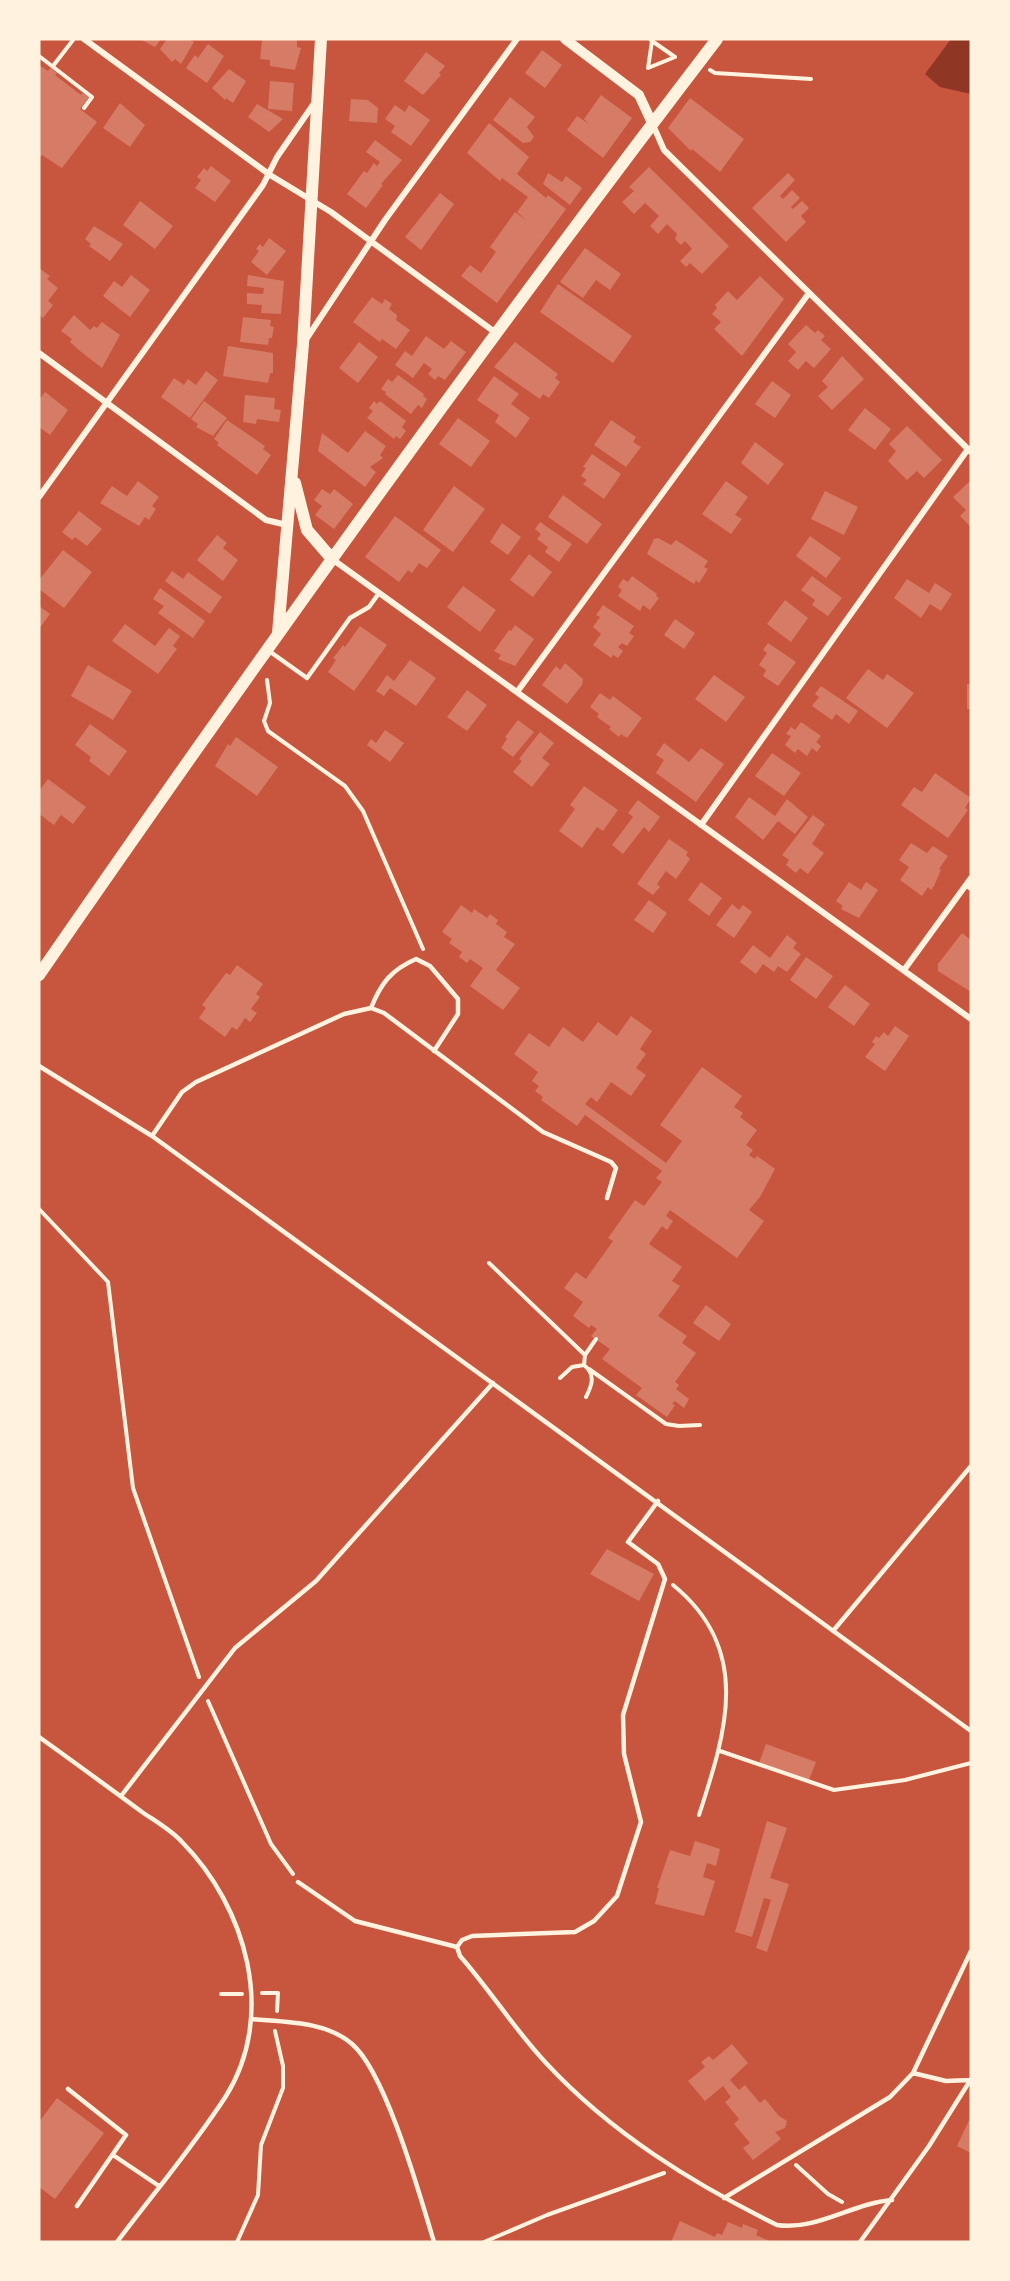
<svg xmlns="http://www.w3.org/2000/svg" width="1010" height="2281" font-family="'Fira Sans',sans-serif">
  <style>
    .water { fill: #8f3625 }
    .building { fill: #d67c66 }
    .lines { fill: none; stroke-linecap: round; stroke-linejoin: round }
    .path { stroke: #fff3e0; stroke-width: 4 }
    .service { stroke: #fff3e0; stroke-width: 4.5 }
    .minor { stroke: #fff3e0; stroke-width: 6 }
    .tertiary { stroke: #fff3e0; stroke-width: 10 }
    .secondary { stroke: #fff3e0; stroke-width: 12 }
  </style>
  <rect width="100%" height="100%" fill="#c8553d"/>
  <path class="water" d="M951,39H971V94L940,87L925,74Z"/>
  <path class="building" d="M140,39H161L155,47Z
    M167,39H189L194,42L181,64L175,59L172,62L160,49Z
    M297,39V47L301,48L295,70L270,66V60L260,59L262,40Z
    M208,44L224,56L207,83L186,68L195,55L198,58Z
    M542,50L562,65L545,88L525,73Z
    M426,52L445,66L439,73L441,75L423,95L404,81Z
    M39,65L48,71L50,68L57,73L55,75L81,95L82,93L89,97L80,109L97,122L62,168L42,155L39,158Z
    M229,69L246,81L233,103L226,98L225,100L212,88Z
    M270,81L294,83L292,111L268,109Z
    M601,95L632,118L603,158L567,130L577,116L589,124L584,119Z
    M510,97L535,117L527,127L534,137L530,142L523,143L493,120Z
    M690,98L744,139L720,172L692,149L691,151L668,128Z
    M351,99L368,100L378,108L377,123L349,121Z
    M120,103L145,125L130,147L103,128Z
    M257,104L283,119L269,132L248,117Z
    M395,105L405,112L409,105L430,120L411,146L391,132L395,126L385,119Z
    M489,123L529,157L517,174L546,198L548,195L566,209L497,303L461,276L470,265L481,273L496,252L490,247L515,212L527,221L517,212L528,197L502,178L500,181L467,153Z
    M375,140L402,160L381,184L383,185L366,208L347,194L364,171L367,173L374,163L377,166L380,162L366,152Z
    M211,166L231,181L215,202L195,188L201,180L197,177L204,168L207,171Z
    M649,167L729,246L702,274L690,263L686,267L680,261L692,249L685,241L681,245L675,239L677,234L667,224L658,234L650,226L659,216L645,203L634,214L622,202L634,191L629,187Z
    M548,173L562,182L566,176L582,188L570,205L543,184Z
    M788,173L795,180L780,196L783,199L792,190L800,198L791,207L793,209L802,201L809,208L801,216L806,222L786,242L752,208Z
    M440,193L454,204L421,250L405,237Z
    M140,201L173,226L155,249L123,225Z
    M94,226L123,244L110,261L89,246L91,244L85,239Z
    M269,238L286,251L267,275L251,262L259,251L256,249L260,244L263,247Z
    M585,248L621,274L610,290L596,280L583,298L560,282Z
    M39,268L50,276L47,279L58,288L48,301L53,305L43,318L39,315Z
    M131,275L150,290L130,317L103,296L114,281L122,287Z
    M248,275L284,281L281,314L261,313L262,305L247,304V293L263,294L264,288L247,286Z
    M760,276L784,299L742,356L714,329L721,322L712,314L717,308L715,305L728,291L737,300Z
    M558,284L632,336L613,363L540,312Z
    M372,297L382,304L385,299L392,304L389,309L397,315L396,320L410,330L396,349L382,339L380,342L353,322Z
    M74,315L90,330L94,326L97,328L102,322L120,335L102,368L80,351L70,342L72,339L61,331Z
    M243,317L271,320L270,326L274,327L272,338H269L268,345L240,342Z
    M806,325L815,333L818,330L825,336L821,340L831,349L814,368L806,361L798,370L788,361L796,352L788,344Z
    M426,336L444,349L451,341L466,352L445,380L438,376L435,380L428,374L432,369L424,363L413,378L395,365L405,351L412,356Z
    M359,342L378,357L358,383L339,368Z
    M515,342L558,374L555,378L560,382L549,398L543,394L540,399L494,367Z
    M228,346L273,353V373H270L268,383L223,376Z
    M842,356L864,379L832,410L818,396L828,387L822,381Z
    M206,371L218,380L190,418L161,397L174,378L184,385L188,379L196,385Z
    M398,375L424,394L423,396L427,399L422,408L418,405L411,414L385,394L386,392L381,389L388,379L392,382Z
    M494,376L519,394L511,404L530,418L516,438L495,422L499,415L477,400Z
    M772,381L791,395L775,418L755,404Z
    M45,392L68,410L50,435L39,427V400Z
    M245,395L275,398L274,409L281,410L279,422L257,419L256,424L243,422Z
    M204,401L227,418L213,436L196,427L198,424L191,419Z
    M374,401L377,404L380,401L406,421L402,427L406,431L400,439L396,436L394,439L367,418L373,411L369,408Z
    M865,408L891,429L875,450L848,430Z
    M458,418L490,441L471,467L439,444Z
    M227,420L265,446L263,449L271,455L257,475L217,445L219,443L214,439Z
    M611,420L636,437L633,442L641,447L626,467L594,445Z
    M907,426L942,460L924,478L917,471L907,480L888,461L896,451L889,444Z
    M365,431L386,446L380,455L383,458L370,467L376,472L365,487L318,451L322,433L348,453Z
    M755,442L784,464L768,485L741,463Z
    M592,454L621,474L604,499L583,484L587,480L581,476L586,468L583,467Z
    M138,481L159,497L152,506L156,509L149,520L145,517L139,526L100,503L112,486L127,496Z
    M726,481L748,497L735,515L742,519L731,534L702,514Z
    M970,481L971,482V527L960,516L966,510L953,497Z
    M454,486L485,509L453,552L423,530Z
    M322,489L330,494L334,489L353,504L334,529L315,515L322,506L314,500Z
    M825,491L858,507L844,535L811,519Z
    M563,495L602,524L587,544L548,517Z
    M79,511L102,529L87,546L75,537L72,540L62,532Z
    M395,516L441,550L427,568L419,563L412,573L408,570L399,582L365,557Z
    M540,522L572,544L559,562L545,552L548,547L537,539L541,534L535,529Z
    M502,523L521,537L508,555L490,542Z
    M217,535L227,543L223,548L238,560L223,581L197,560Z
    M810,536L841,558L826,578L796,556Z
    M658,538L671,545L676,540L708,561L704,567L708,569L699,583L696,580L694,584L647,554L654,539Z
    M63,550L92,572L64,608L39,589V580Z
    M529,554L552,572L533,597L510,580Z
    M172,571L183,579L188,572L222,597L210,614L165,581Z
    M632,576L657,594L656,596L659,598L650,610L643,605L640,611L618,596L622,590L618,587L623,579L628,582Z
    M812,576L842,598L828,616L812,605L815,600L801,590Z
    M907,579L929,593L935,583L952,594L941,611L930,604L921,618L894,598Z
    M463,586L496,610L480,632L447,607Z
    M160,588L205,621L193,638L158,613L164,606L153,599Z
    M785,600L808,618L791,642L767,624Z
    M603,605L634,626L629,633L634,636L627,646L622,643L618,647L623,651L618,658L613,655L611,658L593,645L601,634L593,627L600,617L596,615Z
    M39,606L50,614L39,629Z
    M675,619L695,633L684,649L664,635Z
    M125,624L155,646L169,628L180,636L173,646L177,649L158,674L112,641Z
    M515,625L534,639L515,666L498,659L501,655L494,651L509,630L511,631Z
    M360,626L387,645L354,691L328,672L336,660L333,658L338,652L343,645L345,647Z
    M768,643L796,662L778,686L763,676L766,670L759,665L767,653L763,650Z
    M410,660L436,678L416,706L390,688L384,696L376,691L387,675L394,681Z
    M565,663L583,679L582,685L567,704L542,685L556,666L560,670Z
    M88,665L132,691L113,720L71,696Z
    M868,669L883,680L887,674L914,693L887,728L846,698Z
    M714,675L745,697L726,722L695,699Z
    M967,684H971V709H967Z
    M821,686L858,711L849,724L836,714L832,720L812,706L819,697L815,694Z
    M467,690L487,705L467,731L447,717Z
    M600,693L610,700L613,696L642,718L627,738L621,734L619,737L609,729L611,727L597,717L599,714L590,707Z
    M518,720L534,732L513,757L501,748L507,739L505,737Z
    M801,722L821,736L816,742L821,746L817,752L812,748L807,756L798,749L795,753L785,745L791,736L786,734L791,727L795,730Z
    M90,724L127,751L109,776L89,761L91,757L75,745Z
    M385,730L404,743L390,762L367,745L371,739L376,743Z
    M540,732L554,743L542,758L550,764L532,787L513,772L522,761L519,759Z
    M236,737L278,767L257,796L215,766L228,744L230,746Z
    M664,743L689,762L701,748L724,764L696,802L656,773L664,760L656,755Z
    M772,753L801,773L784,796L755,776Z
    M935,773L971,798L965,808L968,810L948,838L901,805L914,787L922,792Z
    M48,779L86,807L73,824L61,815L54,825L39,814V791Z
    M584,786L618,810L603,831L597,827L582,848L559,831L575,809L570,805Z
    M749,797L775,816L787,799L808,817L795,834L778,821L763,840L735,817Z
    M638,800L660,817L649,832L644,827L623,854L612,845L633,817L628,813Z
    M813,815L825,824L812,844L824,853L808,874L800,868L796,873L786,865L789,860L782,855Z
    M669,839L688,852L686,855L690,859L676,879L666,871L657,884L660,887L653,895L637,884Z
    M911,843L927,853L933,846L948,856L939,869L941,870L934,886L931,890L928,887L922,896L900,880L909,867L899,860Z
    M701,882L722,898L709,916L688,900Z
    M849,882L861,890L866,882L878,890L859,918L841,909L843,906L836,901Z
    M649,900L667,913L653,933L634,920Z
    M732,904L739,910L743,905L752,912L734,938L716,925Z
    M461,905L472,913L474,909L487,918L490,914L498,920L496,924L507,932L504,937L515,944L496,970L520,988L503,1010L470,986L483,968L470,959L467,963L459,957L462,952L449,943L452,939L442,932Z
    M962,933L971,940V992L938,971V964Z
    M787,935L797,943L793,948L801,954L787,972L778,966L774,972L763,964L756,974L740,962L753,945L770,958Z
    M806,957L833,976L816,999L790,980Z
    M237,965L263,984L256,994L260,997L251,1009L257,1013L250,1022L245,1018L237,1030L232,1027L225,1037L199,1018L206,1008L202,1005L226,973L230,975Z
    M845,985L870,1004L854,1026L828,1007Z
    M631,1016L652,1031L640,1049L646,1054L636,1068L646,1075L631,1096L611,1082L597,1102L591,1097L585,1104L666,1163L682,1141L660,1125L702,1067L742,1096L734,1107L743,1113L740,1117L757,1130L746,1145L753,1150L749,1155L755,1159L757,1156L775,1169L760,1197L749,1210L764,1221L737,1258L670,1210L666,1216L673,1221L667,1230L662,1226L649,1244L682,1267L672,1281L680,1286L658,1316L687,1336L682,1343L696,1353L675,1382L679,1385L676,1389L689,1399L684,1408L675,1401L672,1404L675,1405L667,1417L636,1395L642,1388L602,1359L610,1349L591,1336L597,1329L591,1325L589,1328L573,1316L583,1302L564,1288L576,1272L586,1279L613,1241L608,1238L635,1200L644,1206L662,1182L656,1178L662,1171L585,1115L577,1126L541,1100L543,1097L535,1091L539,1086L532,1081L538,1072L514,1054L529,1033L549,1047L563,1027L583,1042L598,1022L617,1036Z
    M895,1026L909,1036L885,1071L865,1057L875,1044L872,1042L876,1036L879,1038L884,1032L888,1036Z
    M706,1305L731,1324L719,1341L693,1323Z
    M607,1549L654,1574L639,1601L590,1574Z
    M766,1744L816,1762L809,1780L759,1763Z
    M767,1821L787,1828L770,1878L789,1884L767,1952L756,1948L771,1900L764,1898L752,1937L735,1932Z
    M695,1841L720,1849L716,1866L707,1863L703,1877L715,1881L704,1916L655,1904L659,1888H657L670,1850L690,1856Z
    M732,2044L748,2063L730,2080L739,2090L745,2085L760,2103L765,2099L779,2116L787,2121L785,2128L775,2132L781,2139L753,2160L743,2148L750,2143L734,2124L739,2119L725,2102L731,2097L723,2086L705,2101L688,2081L705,2067L701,2062L709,2056L713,2060Z
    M57,2098L104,2133L55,2199L39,2187V2122Z
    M971,2116V2153L957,2146Z
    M680,2221L715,2237L717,2233L722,2235L728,2222L742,2228L743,2224L758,2230L756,2235L772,2242H671Z"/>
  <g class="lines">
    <path class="path" d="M650,39L652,41L675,57L648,68L652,41L653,39
      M39,56L92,97L84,108
      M53,66L73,40
      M710,70L715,73L811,79
      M267,680L270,703L264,721L268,731L345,786L363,811L423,949
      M39,1209L108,1282L133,1488L199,1677
      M489,1263L585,1355
      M584,1365L585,1355L596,1339
      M589,1369L666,1424L679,1426L700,1425
      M560,1378L572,1367L584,1365C596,1375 592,1385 586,1397
      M673,1585C753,1650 726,1732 699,1815
      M208,1701L271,1844L293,1874
      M720,1751L834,1790L905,1780L971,1763
      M262,1993H278L277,2011
      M221,1994H242
      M796,2165L828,2194L842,2202
      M237,2242L258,2195L261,2145L283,2088V2066L275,2031
      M484,2242L547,2215L664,2173"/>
    <path class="service" d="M269,651L307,678L350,618L369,607L379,593
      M966,885L971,889
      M371,1008C381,983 391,970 416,959L430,966L458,999V1014L434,1051
      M39,1066L152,1136L971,1731
      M152,1136L182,1092L196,1082L344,1014L371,1008L384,1013L543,1132L611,1162L616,1168L607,1198
      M833,1631L971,1466
      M39,1737C74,1762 108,1787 142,1812C155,1821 171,1830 182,1842C246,1907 277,2014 226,2096C193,2147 153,2194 117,2242
      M121,1796L235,1648L316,1581L493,1383
      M298,1882L355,1921L457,1947
      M457,1947L462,1940L472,1936L575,1932L594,1921L617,1896L641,1822L624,1754L623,1715L665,1579L658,1564L628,1542L658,1501
      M457,1947L460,1956C490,1990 515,2030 546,2063C611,2133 692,2183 777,2225C816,2231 853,2203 892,2200
      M251,2019C284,2022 326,2021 352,2044C386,2073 420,2196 434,2242
      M913,2073L946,2081L970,2080
      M68,2089L126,2135L77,2206
      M113,2155L159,2186
      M724,2198L890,2097L913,2073L971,1951
      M860,2242L929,2146L971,2079"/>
    <path class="minor" d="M84,39L270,175L331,212L496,333
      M653,125L664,150L971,452
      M305,341L385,220L517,39
      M39,353L266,520L287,525
      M39,497L263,185L277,157L315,102
      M332,559L971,1019
      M517,692L809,293
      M701,825L968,449
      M904,970L971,878"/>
    <path class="tertiary" d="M565,39L639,95L652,123"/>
    <path class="secondary" d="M295,483L307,530L332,559
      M278,633L303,344L321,39
      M39,975C258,658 483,345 717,39"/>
  </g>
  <rect width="1010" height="2281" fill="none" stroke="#fff3e0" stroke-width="81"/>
</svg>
